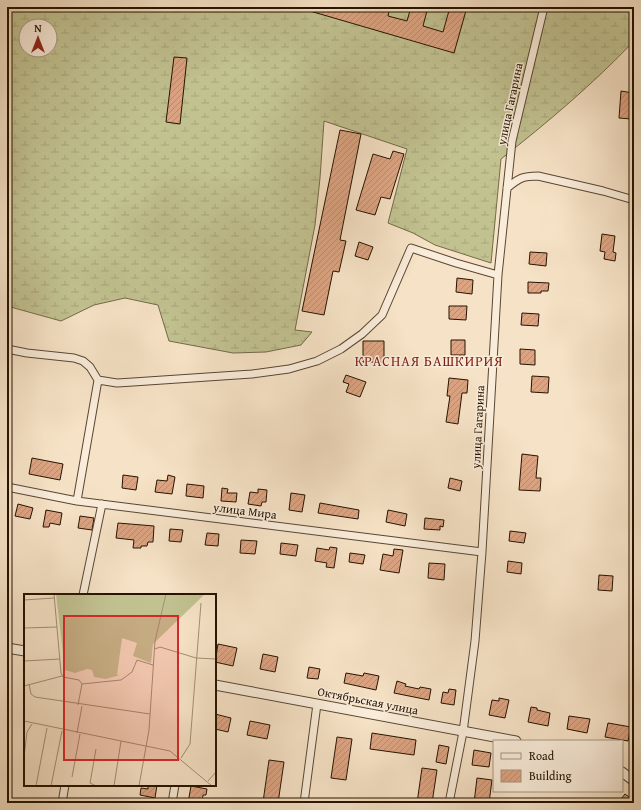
<svg xmlns="http://www.w3.org/2000/svg" width="641" height="810" font-family="'Gentium Book Plus',serif">
  <style>
    .wetland { fill: url(#wetland-marsh); stroke: #746a48; fill-rule: evenodd }
    .building { fill: url(#building-hatch); stroke: #251300 }
    .lines { fill: none; stroke-linecap: round; stroke-linejoin: round }
    .minor-casing { stroke: #594732; stroke-width: 9 }
    .tertiary-casing { stroke: #594732; stroke-width: 11 }
    .minor { stroke: #f9ecda; stroke-width: 7 }
    .tertiary { stroke: #f9ecda; stroke-width: 9 }
    .labels { text-anchor: middle; stroke-width: 3; stroke-linejoin: round; paint-order: stroke }
    .street-label { font-size: 12px; fill: #251300; stroke: #f9ecda }
    .quarter-label { font-size: 14px; letter-spacing: 1px; fill: #7a1f14; stroke: #f9ecda }
    .inset-road { fill: none; stroke: #a28f77; stroke-width: 1 }
    .view { fill: #d62828; fill-opacity: 0.15; stroke: #d62828; stroke-width: 2 }
    .inset-edge { fill: none; stroke: #251300; stroke-width: 2 }
  </style>
  <defs>
    <pattern id="wetland-marsh" width="20" height="14" patternUnits="userSpaceOnUse"><rect width="20" height="14" fill="#c2c291"/><path d="M1 5h8M5 5V1M11 12h8M15 12V8" fill="none" stroke="#a7a67b"/></pattern>
    <pattern id="building-hatch" width="6" height="6" patternUnits="userSpaceOnUse"><rect width="6" height="6" fill="#dca483"/><path d="M-1 1l2-2M0 6l6-6M5 7l2-2" fill="none" stroke="#bd8c6f"/></pattern>
  </defs>
  <rect width="100%" height="100%" fill="#f6e2c6"/>
  <filter id="stains"><feTurbulence type="fractalNoise" baseFrequency=".005" numOctaves="4"/><feColorMatrix values="0 0 0 0 .2 0 0 0 0 .09 0 0 0 0 .02 0 0 0 .5 -.17"/></filter>
  <radialGradient id="worn" r=".72"><stop offset=".6" stop-color="#630" stop-opacity="0"/><stop offset="1" stop-color="#630" stop-opacity=".3"/></radialGradient>
  <path class="wetland" d="M7,7H634V41C593,84 548,122 501,159L491,263L435,245L413,233L388,223L407,149L324,121L320,178L315,225L295,330L312,332L301,345L266,352L233,353L169,341L158,305L125,298L94,305L61,321L7,306ZM26,26H50V50H26Z"/>
  <path class="building" d="M303,7H359L372,11L373,7H390L388,16L407,21L411,7H428L423,26L443,32L450,7H467L454,53L303,9Z
    M174,57L187,58L180,124L166,122Z
    M621,91L633,93L631,119L619,118Z
    M340,130L361,134L340,240L346,241L339,272L333,271L324,315L302,311Z
    M393,151L404,154L390,199L381,197L375,215L356,210L373,154L390,159Z
    M602,234L615,236L613,252L616,253L615,261L604,259L605,252L600,251Z
    M359,242L373,247L368,260L355,256Z
    M530,252L547,253L546,266L529,264Z
    M457,278L473,280L472,294L456,292Z
    M528,282L549,283L548,291H541V293H528Z
    M449,306H467L466,320L449,319Z
    M522,313L539,314L538,326L521,325Z
    M451,340H465V355H451Z
    M363,341H384V362H363Z
    M520,349L535,350V365L520,364Z
    M346,375L366,382L360,397L346,392L349,384L343,382Z
    M532,376L549,377L548,393L531,392Z
    M449,378L468,380L467,393H462L458,424L446,422L450,396H447Z
    M522,454L538,456L536,478H541L540,491L519,490Z
    M32,458L63,464L60,480L29,474Z
    M123,475L138,477L136,490L122,488Z
    M168,475L175,477L172,494L155,492L157,480L167,481Z
    M450,478L462,481L460,491L448,488Z
    M187,484L204,486L203,498L186,496Z
    M222,488L228,489L227,493H237L236,502L221,501Z
    M258,489L267,490L266,502H262L261,506L248,504L250,492L258,493Z
    M291,493L305,495L302,512L289,510Z
    M320,503L359,510L358,519L318,513Z
    M18,504L33,508L30,519L15,516Z
    M46,510L62,513L60,525L50,523L49,527H43Z
    M388,510L407,514L405,526L386,522Z
    M80,516L94,518L92,530L78,528Z
    M425,518L444,520L443,527L440,526V530L424,529Z
    M118,523L154,526L153,542H148L147,546H141V548H133L134,540L116,538Z
    M170,529L183,530L181,542L169,541Z
    M510,531L526,533L524,543L509,541Z
    M207,533L219,534L218,546L205,545Z
    M241,540L257,541L255,554L240,553Z
    M281,543L298,545L296,556L280,554Z
    M330,547L337,548L334,568L326,567L327,563L315,561L317,548L329,550Z
    M394,549L403,550L399,573L380,570L383,554L393,556Z
    M350,553L365,555L363,564L349,562Z
    M508,561L522,563L521,574L507,572Z
    M429,563L445,564L444,580L428,578Z
    M599,575L613,576L612,591L598,590Z
    M218,644L237,648L233,666L215,662Z
    M263,654L278,657L275,672L260,669Z
    M309,667L320,669L318,679L307,678Z
    M346,673L363,676L364,673L379,676L376,690L344,683Z
    M397,681L406,684L405,686L419,689L420,687L431,689L429,700L394,693Z
    M449,689L456,690L454,705L441,703L443,692L448,693Z
    M499,698L509,700L505,718L489,715L492,700L499,701Z
    M531,707L537,708V710L550,713L548,726L528,722Z
    M215,714L231,718L228,732L215,729Z
    M569,716L590,719L587,733L567,729Z
    M250,721L270,725L267,739L247,735Z
    M608,723L631,727L628,741L605,737Z
    M372,733L416,740L414,755L370,749Z
    M337,737L352,739L346,780L331,778Z
    M439,745L449,747L446,764L436,762Z
    M474,750L491,753L489,767L472,765Z
    M269,760L284,762L278,803L263,802Z
    M422,768L437,770L432,803H417Z
    M477,778L492,780L489,803H474Z
    M148,785H157L155,798L140,795L141,788L148,789Z
    M191,786L207,789L206,795H203L202,803H188Z
    M625,794L634,801V803H618Z"/>
  <g class="lines">
    <g class="minor-casing">
      <path id="minor" d="M507,188C519,178 523,176 538,176L603,191L634,200
        M7,349L27,353L74,358L83,361L90,367L98,380L77,501
        M98,380L117,383L133,382L252,374L289,369L317,361L341,349L362,334L382,315L411,248L456,263L498,275
        M7,487L77,501L482,552
        M83,595L102,504
        M62,803L65,785
        M172,803L175,785
        M304,803L317,704
        M449,803L463,732L475,641L482,552L498,275L512,141L544,7"/>
    </g>
    <g class="tertiary-casing">
      <path id="tertiary" d="M7,648L25,651
        M215,685L516,741
        M622,772L634,781"/>
    </g>
    <use href="#minor" class="minor"/>
    <use href="#tertiary" class="tertiary"/>
  </g>
  <g class="labels">
    <g class="street-label">
      <text transform="translate(510 104) rotate(-78)" y="4">улица Гагарина</text>
      <text transform="translate(478 427) rotate(-87)" y="4">улица Гагарина</text>
      <text transform="translate(245 511) rotate(7)" y="4">улица Мира</text>
      <text transform="translate(368 701) rotate(11)" y="4">Октябрьская улица</text>
    </g>
    <g class="quarter-label">
      <text x="429" y="366">КРАСНАЯ БАШКИРИЯ</text>
    </g>
  </g>
  <g transform="translate(24 594)">
    <rect width="192" height="192" fill="#f6e2c6"/>
    <path d="M32,0H181L129,50L127,69L109,62L113,49L98,44L93,81H96L82,85L70,83L68,76L63,75L51,79L41,76Z" fill="#c2c291"/>
    <path class="inset-road" d="M30,0L37,79L39,83L55,86L58,90L54,111M0,6L30,4M0,34L33,33M131,55L136,53L172,64L192,65M0,67L36,65M5,90L7,100L11,103L126,120M58,90L97,86L108,78L113,66L129,71M0,92L38,82M0,127L146,157L188,192M53,139L58,112M0,163L3,138L8,130M157,164L166,150L177,9M48,183L56,140M184,187L192,178M12,192L23,134M27,192L38,137M72,192L66,189L72,155M90,192L97,147M115,192L125,136L131,47L142,0"/>
    <path class="view" d="M40,22H154V166H40Z"/>
    <rect width="192" height="192" class="inset-edge"/>
  </g>
  <rect width="641" height="810" fill="none" stroke="#f6e2c6" stroke-width="24"/>
  <rect x="8" y="8" width="625" height="794" fill="none" stroke="#251300" stroke-width="2"/>
  <rect x="12" y="12" width="617" height="786" fill="none" stroke="#251300"/>
  <rect x="493" y="740" width="130" height="52" fill="#f9ecda" stroke="#a49583"/>
  <rect x="501" y="753" width="20" height="6" fill="#f9ecda" stroke="#a49583"/>
  <text x="529" y="760" font-size="12" fill="#251300">Road</text>
  <rect x="501" y="770" width="20" height="12" fill="url(#building-hatch)" stroke="#a49583"/>
  <text x="529" y="780" font-size="12" fill="#251300">Building</text>
  <g transform="translate(38 38)"><circle r="19" fill="#f9ecda" stroke="#a49583"/>
  <path d="M0-3L7 15L0 10L-7 15Z" fill="#8f2418"/>
  <text y="-6" font-size="11" font-weight="bold" text-anchor="middle" fill="#251300">N</text>
  </g>
  <rect width="100%" height="100%" filter="url(#stains)"/>
  <rect width="100%" height="100%" fill="url(#worn)"/>
</svg>
